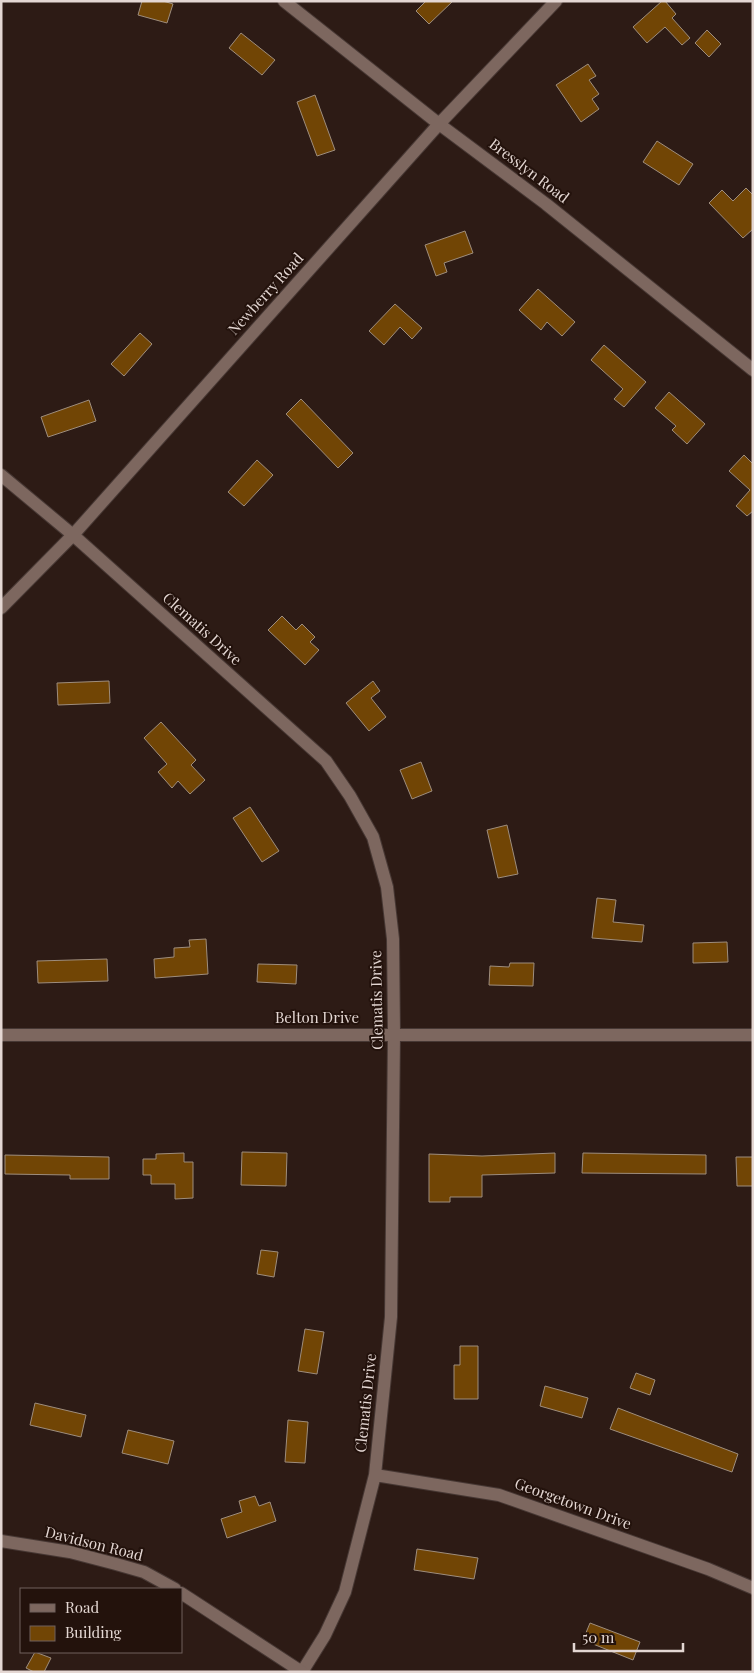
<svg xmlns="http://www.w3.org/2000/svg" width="754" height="1673" font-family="'Playfair Display',serif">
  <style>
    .building { fill: #714505; stroke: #9e8d7d }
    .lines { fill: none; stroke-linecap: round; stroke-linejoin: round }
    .street-casing { stroke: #473834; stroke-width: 14 }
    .secondary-casing { stroke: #473834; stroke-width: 14 }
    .street { stroke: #7d675f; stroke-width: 12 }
    .secondary { stroke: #7d675f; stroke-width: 12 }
    .labels { text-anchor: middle; stroke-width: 4; stroke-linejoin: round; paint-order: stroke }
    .street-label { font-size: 15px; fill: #e4d7d3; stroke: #23120c }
  </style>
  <rect width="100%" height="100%" fill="#2d1b15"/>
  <path class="building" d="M142,1H163L173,4L167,23L138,15Z
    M426,1H453L429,24L416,11Z
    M662,1H665L676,14L672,18L690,38L682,45L665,27L647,43L633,27Z
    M707,30L721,44L709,57L695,43Z
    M241,33L275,60L262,75L229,48Z
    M588,64L596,76L589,80L599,94L592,99L599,109L581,122L556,85Z
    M315,95L335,150L317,156L297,102Z
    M657,141L693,164L679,185L643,162Z
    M746,188L753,195V229L743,238L709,203L722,190L733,201Z
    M465,231L473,253L444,263L447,272L436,276L425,245Z
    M538,289L575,322L562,336L547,322L541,330L519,310Z
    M395,304L422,328L412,339L400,327L384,345L369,331Z
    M140,333L152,344L124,376L111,364Z
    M604,345L646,382L624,407L614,399L623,389L591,360Z
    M669,392L705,424L687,444L672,430L676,426L655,408Z
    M301,399L353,453L338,468L286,414Z
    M89,400L96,421L48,437L41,417Z
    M744,455L753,464V511L747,516L736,506L750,490L729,471Z
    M257,460L273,475L244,506L228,492Z
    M282,616L296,630L302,624L315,637L310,642L319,650L305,665L268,630Z
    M109,681L110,703L58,705L57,683Z
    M373,681L380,691L371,698L386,717L369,731L346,703Z
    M161,722L196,760L191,765L205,780L190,794L178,781L172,788L158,772L167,764L144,738Z
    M421,762L432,791L412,799L400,770Z
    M250,807L279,851L262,862L233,818Z
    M507,825L518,874L498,878L487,830Z
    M597,898L616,900L613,922L644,925L642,942L592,938Z
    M206,939L208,974L155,978L154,959L174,957V948L190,947L189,940Z
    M727,942L728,962L693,963V943Z
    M107,959L108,981L38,983L37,961Z
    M510,963H534L533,986L489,985L490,966L509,967Z
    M258,964L297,965L296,984L257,982Z
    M242,1152L287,1153L286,1186L241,1185Z
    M184,1153V1162H193V1198L175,1199V1184H151V1175H143V1159H156V1154Z
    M555,1153V1173L482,1175V1197H450V1202H429V1154L482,1156Z
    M583,1153L706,1155V1174L582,1173Z
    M5,1155L109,1157V1179H70V1175L5,1174Z
    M736,1157H753V1186H737Z
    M261,1250L278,1252L274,1277L257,1274Z
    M305,1329L324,1332L317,1374L298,1371Z
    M460,1346H478V1399H454V1365H460Z
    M636,1373L655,1380L650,1395L630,1388Z
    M545,1386L588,1398L582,1418L540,1406Z
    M35,1403L86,1415L81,1437L30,1425Z
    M618,1408L738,1454L732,1472L610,1429Z
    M288,1420L308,1422L305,1463L285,1462Z
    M128,1430L174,1441L168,1464L122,1453Z
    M255,1496L259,1506L270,1502L276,1521L227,1538L221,1519L242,1512L239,1501Z
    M417,1549L478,1558L474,1579L414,1570Z
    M590,1623L640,1642L633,1660L583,1640Z
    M35,1652L51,1658L44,1672H34L26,1668Z"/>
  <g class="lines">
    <g class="street-casing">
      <path id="street" d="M284,1L439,124L546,204L753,370
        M1,475L73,535L326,761L350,796L373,837L387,887L393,939L394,1034L391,1317L375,1475L345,1592L325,1635L302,1672
        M1,608L73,535L439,124L556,1
        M1,1035H753
        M375,1475L499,1495L708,1569L753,1588"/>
    </g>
    <g class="secondary-casing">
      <path id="secondary" d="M1,1541L70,1552L116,1564L144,1572L175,1589
        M181,1593L302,1672"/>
    </g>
    <use href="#street" class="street"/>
    <use href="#secondary" class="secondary"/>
  </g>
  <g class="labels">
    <g class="street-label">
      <text transform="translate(529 171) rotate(37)" y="5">Bresslyn Road</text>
      <text transform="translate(266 294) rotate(-48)" y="5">Newberry Road</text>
      <text transform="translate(202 629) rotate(42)" y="5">Clematis Drive</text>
      <text transform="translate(377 1000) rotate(-91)" y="5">Clematis Drive</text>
      <text x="317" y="1023">Belton Drive</text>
      <text transform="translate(366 1403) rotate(-84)" y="5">Clematis Drive</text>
      <text transform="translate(573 1504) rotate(20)" y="5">Georgetown Drive</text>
      <text transform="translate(94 1544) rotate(14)" y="5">Davidson Road</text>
    </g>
  </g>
  <rect width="754" height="1673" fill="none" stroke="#e4d7d3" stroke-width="5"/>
  <rect x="20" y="1588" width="162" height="65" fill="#23120c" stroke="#70615c"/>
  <rect x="30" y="1604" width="25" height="8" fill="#7d675f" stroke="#70615c"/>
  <text x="65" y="1613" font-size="15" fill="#e4d7d3">Road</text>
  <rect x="30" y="1626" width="25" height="15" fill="#714505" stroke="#70615c"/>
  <text x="65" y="1638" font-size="15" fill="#e4d7d3">Building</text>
  <path d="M574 1643v8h109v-8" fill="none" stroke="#e4d7d3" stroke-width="2.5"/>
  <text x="582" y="1643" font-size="15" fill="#e4d7d3" stroke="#23120c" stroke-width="4" paint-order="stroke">50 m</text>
</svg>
